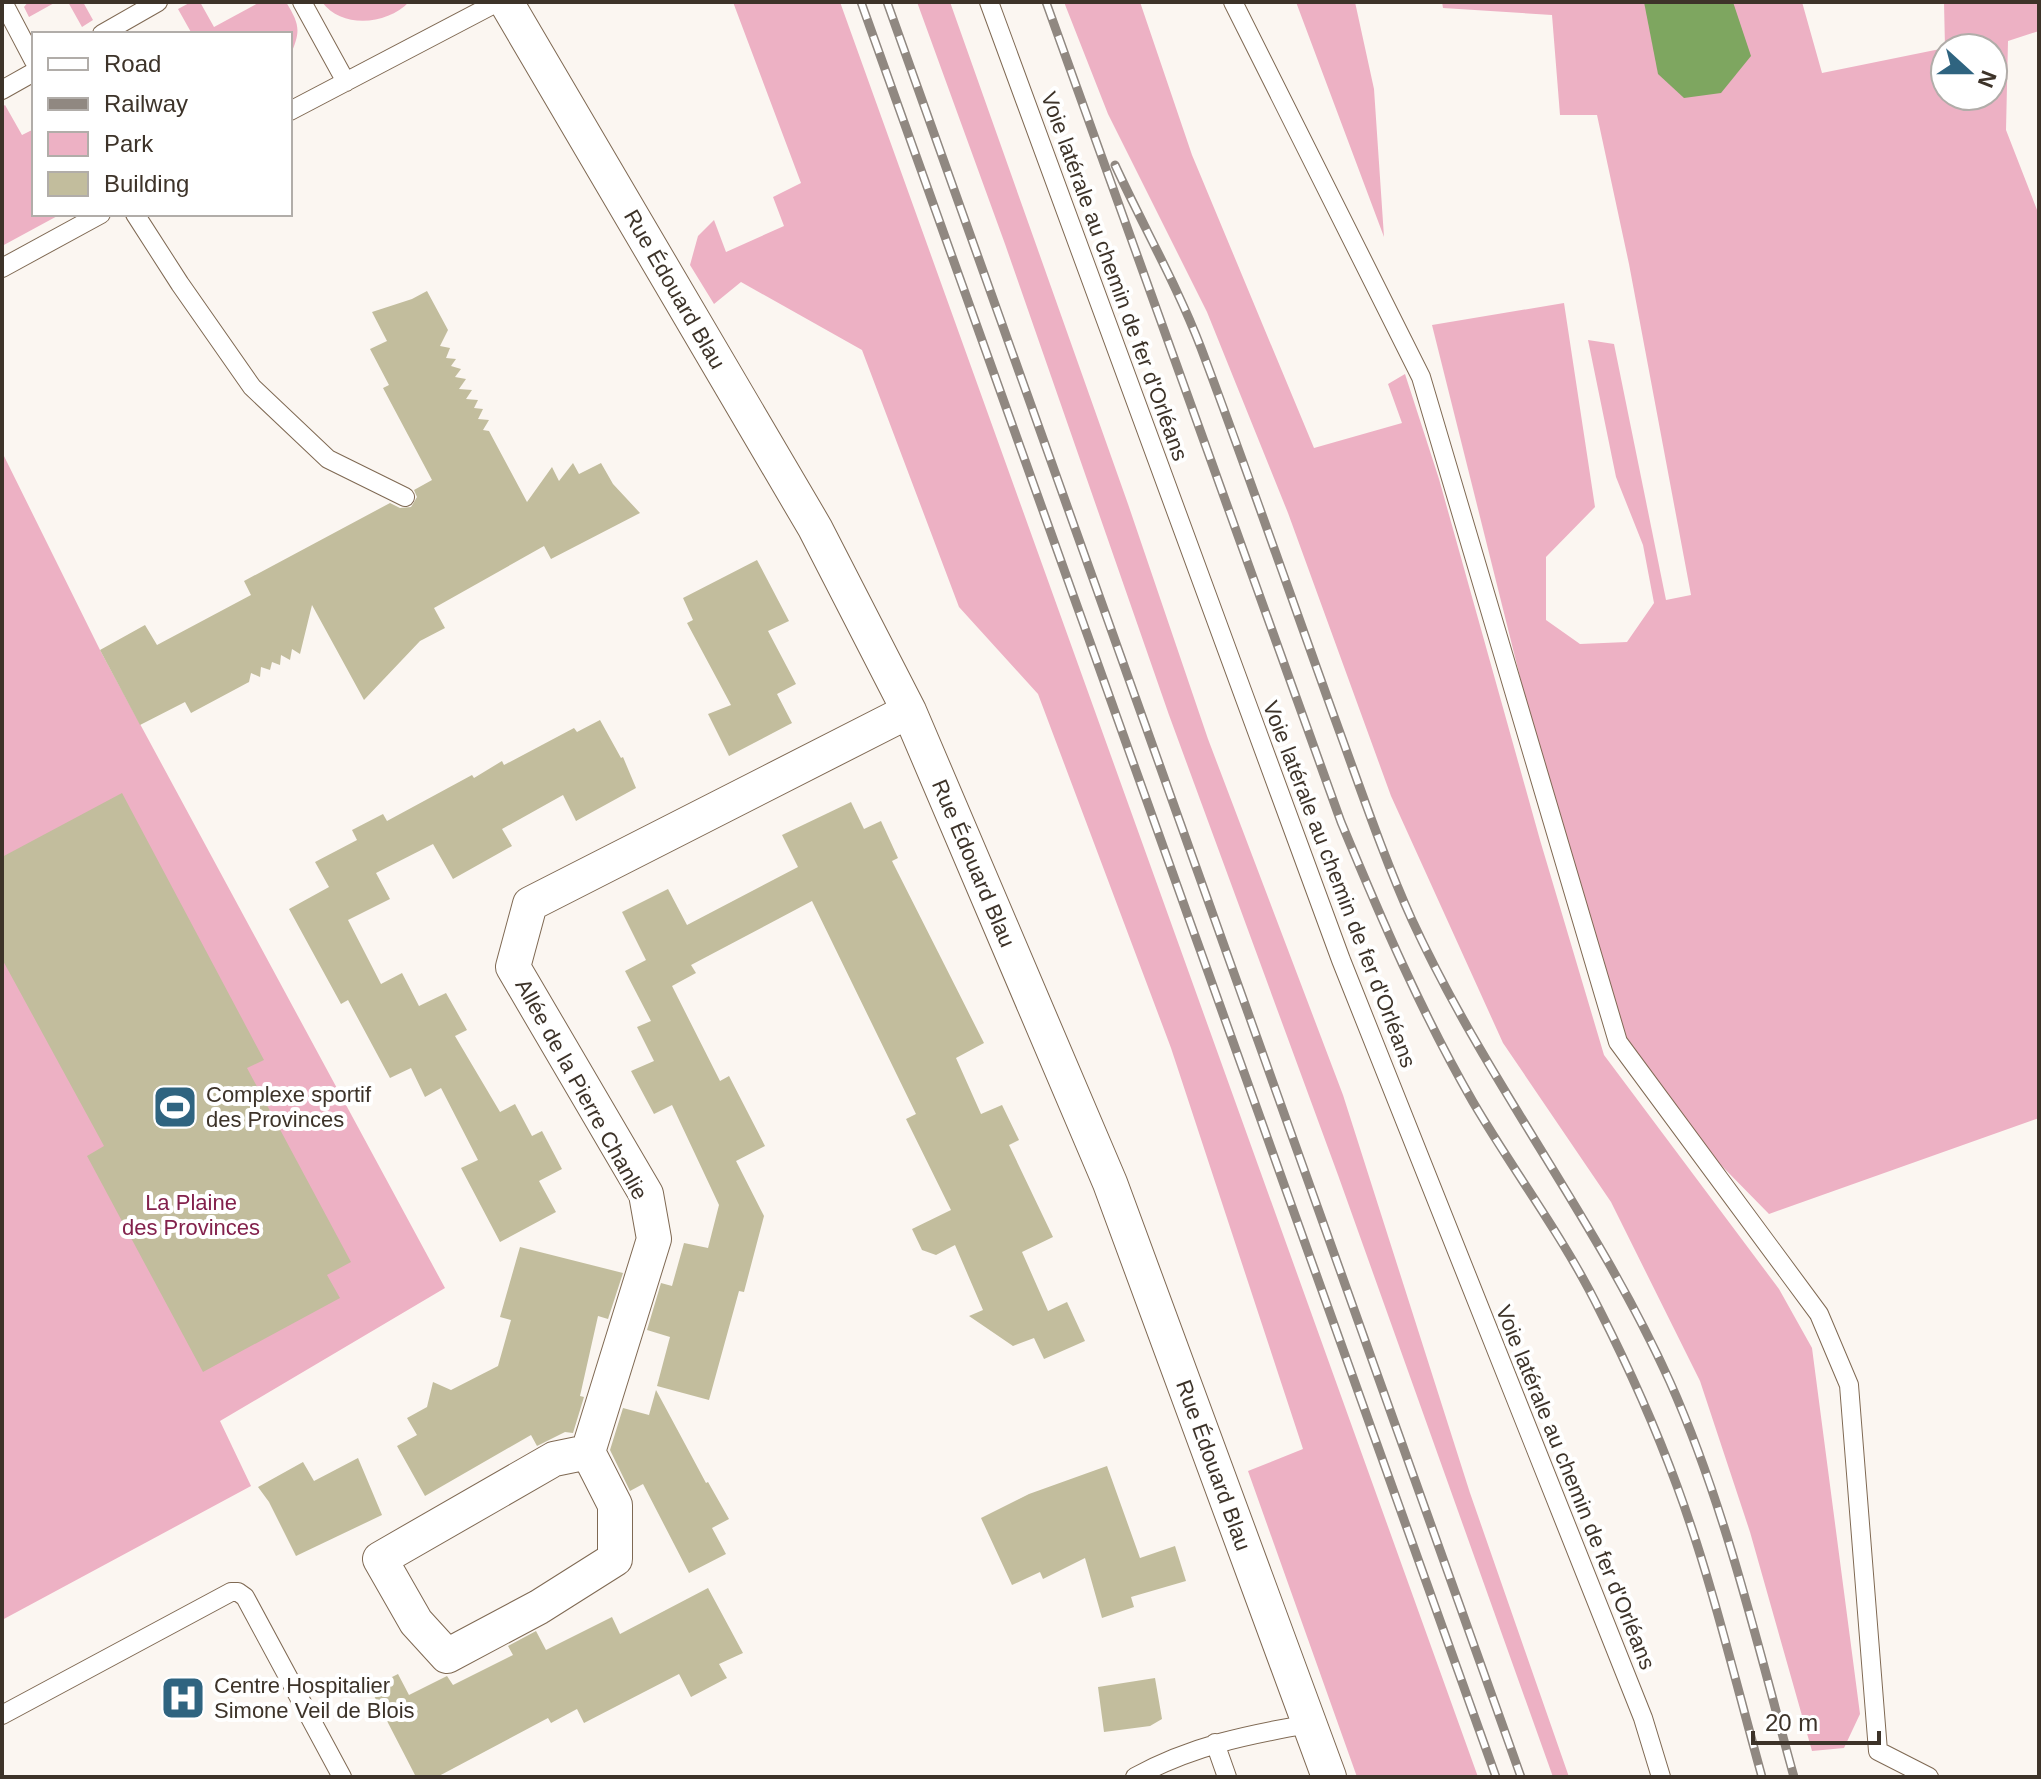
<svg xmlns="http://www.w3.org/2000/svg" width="2041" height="1779" font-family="Helvetica,sans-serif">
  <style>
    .green { fill: #edb1c4; fill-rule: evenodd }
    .water { fill: #7ea660 }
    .building { fill: #c2bd9d }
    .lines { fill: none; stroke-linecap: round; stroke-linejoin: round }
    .lane-casing { stroke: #7f6953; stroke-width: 20 }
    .street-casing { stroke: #7f6953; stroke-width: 36 }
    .lane { stroke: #fff; stroke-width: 18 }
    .street { stroke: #fff; stroke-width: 34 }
    .rail-casing { stroke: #908881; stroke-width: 9 }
    .rail { stroke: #fff; stroke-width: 6; stroke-dasharray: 18; stroke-linecap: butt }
    .labels { text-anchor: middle; stroke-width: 8; stroke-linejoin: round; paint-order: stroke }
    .street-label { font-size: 22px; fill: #3d3329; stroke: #fff }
    .poi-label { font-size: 22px; fill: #3d3329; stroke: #fff; text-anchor: start }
    .park-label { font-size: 22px; fill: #83214c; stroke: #fff }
  </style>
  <rect width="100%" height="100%" fill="#fbf6f1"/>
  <path class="green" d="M28,2H56L29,17L24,7Z
    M68,2H83L93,20L82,27Z
    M191,2H200L214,27L260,2H286C300,25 301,31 290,56V34H192L178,9Z
    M322,2H409C387,25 342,29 322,2Z
    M733,2H840L1478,1777H1357L1248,1471L1303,1449L1171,1048L1038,694L959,607L862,350L741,282L714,304L690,265L698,236L714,220L726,252L784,226L773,197L801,183Z
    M917,2H950L1128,504L1208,739L1343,1095L1470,1493L1569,1777H1553L1338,1175L1169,715L1005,244Z
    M1064,2H1140L1192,155L1314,448L1402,423L1388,384L1405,374L1439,479L1540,840L1604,1055L1779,1289L1812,1348L1860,1714L1844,1748L1812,1751L1750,1532L1700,1381L1611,1202L1503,1043L1391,796L1288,513L1207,312L1108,114Z
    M1296,2H1355L1374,89L1384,237Z
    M1442,2H1802L1822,73L1945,48L1944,2H2039V31L2008,41L2006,130L2039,215V1118L1769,1214L1717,1161L1624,1034L1526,701L1432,325L1564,303L1595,507L1546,557V620L1580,644L1627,642L1654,603L1643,545L1616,477L1588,340L1614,344L1666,600L1691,595L1629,264L1597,115H1560L1552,15L1443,8ZM1945,48H1993V96H1945Z
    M5,105L22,135L34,129V214H61L2,246V107Z
    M2,452L100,650L445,1288L220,1421L251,1486L2,1620Z"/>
  <path class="water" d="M1644,2H1733L1751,56L1721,93L1684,98L1658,74Z"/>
  <path class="building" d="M427,291L448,330L440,346L450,348L446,358L456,359L451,366L461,369L455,377L466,379L459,389L472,390L466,399L478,400L474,408L483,409L478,419L489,420L483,430L489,431L527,502L552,467L559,481L573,463L579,474L601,463L613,484L640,513L551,559L544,546L434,608L445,628L420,641L364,700L312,605L300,654L292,649L290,660L281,655L280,665L272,662L270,670L261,667L260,677L251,673L249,682L191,713L185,702L140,725L100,650L145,625L157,645L251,595L244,581L390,503L400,508L411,507L417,497L414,490L432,480L383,388L389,385L370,349L387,341L372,312L412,299Z
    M757,560L789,621L768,631L796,684L777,694L792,723L729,756L708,714L731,705L687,623L693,620L683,598Z
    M600,720L621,758L623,757L636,788L576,821L563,795L502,829L512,846L453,879L433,844L376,873L390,899L348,920L381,984L402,973L419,1006L446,993L467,1030L455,1036L500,1112L515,1104L532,1136L542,1131L562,1169L539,1181L556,1212L500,1242L461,1168L478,1160L441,1088L425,1097L411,1068L390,1078L348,1000L341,1004L289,909L329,887L315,862L357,840L352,830L383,814L387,821L472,775L474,778L502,761L504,765L574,728L577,732Z
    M122,793L264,1060L247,1068L351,1262L327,1275L340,1298L203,1372L87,1156L104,1146L2,959V857Z
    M851,802L864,829L881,821L898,858L892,861L984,1043L956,1058L981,1114L1002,1105L1019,1140L1009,1145L1053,1237L1022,1252L1048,1311L1067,1302L1085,1341L1044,1359L1034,1338L1013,1346L969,1316L983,1310L955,1245L936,1255L922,1250L912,1229L951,1210L906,1119L916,1114L812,901L691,965L696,973L672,986L720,1081L729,1076L765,1146L736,1161L764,1216L744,1292L739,1291L709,1400L657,1386L670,1337L647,1330L661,1283L672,1286L684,1243L708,1248L719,1205L672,1105L654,1114L631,1071L654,1061L637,1027L651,1021L625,971L646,960L622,912L668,889L687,925L798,867L782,835Z
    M520,1247L623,1273L608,1319L598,1316L580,1396L584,1397L573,1433L565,1432L537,1446L531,1435L425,1496L397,1446L417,1435L407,1418L427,1407L433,1382L451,1390L498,1366L511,1320L500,1317Z
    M656,1390L706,1483L708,1482L729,1519L712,1528L726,1554L689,1573L643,1484L630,1491L610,1450L623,1408L649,1415Z
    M358,1458L382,1515L296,1556L269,1502L258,1487L303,1462L314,1481Z
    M1107,1466L1140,1558L1175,1546L1186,1581L1131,1597L1134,1607L1102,1618L1085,1558L1043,1579L1040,1572L1012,1585L981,1518L1029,1494Z
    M708,1588L743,1653L719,1664L727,1678L691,1697L679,1674L584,1723L577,1709L551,1723L548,1718L437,1777H416L370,1688L398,1674L409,1695L447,1676L453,1685L513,1655L508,1646L536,1631L546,1650L612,1617L620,1634Z
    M1155,1678L1162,1719L1150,1726L1104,1732L1098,1687Z"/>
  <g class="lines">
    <g class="lane-casing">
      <path id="lane" d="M3,2L34,61
        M302,2L346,82
        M989,2L1341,960L1643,1718L1661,1777
        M1233,2L1421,377L1618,1042L1819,1314L1849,1385L1878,1751L1929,1777
        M102,34L158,2
        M2,90L34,72
        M290,111L498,2
        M135,214L180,284L252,387L328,459L405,497
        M2,268L101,214
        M2,1715L231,1592H238L245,1597L342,1777
        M1215,1743L1227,1777
        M1135,1777C1192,1746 1246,1735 1309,1724"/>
    </g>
    <g class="street-casing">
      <path id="street" d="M506,2L815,528L909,711L1110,1183L1329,1777
        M588,1452L615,1505V1559L539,1607L447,1656L416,1622L380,1559L554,1459L588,1452L654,1239L646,1194L513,967L530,904L909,711"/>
    </g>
    <use href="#lane" class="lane"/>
    <use href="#street" class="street"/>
    <g class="rail-casing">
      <path id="rail" d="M861,2L1496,1777
        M887,2L1521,1777
        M1046,2L1341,822C1381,918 1421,1012 1473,1102C1514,1172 1563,1236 1599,1309C1628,1366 1655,1426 1677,1486C1712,1581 1735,1680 1762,1777
        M1115,165C1143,226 1177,285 1201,348C1249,475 1293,603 1339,730C1362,793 1384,858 1412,920C1486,1081 1597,1220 1670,1382C1726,1508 1757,1644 1794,1777"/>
    </g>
    <use href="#rail" class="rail"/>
  </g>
  <defs>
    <g id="stadium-square" transform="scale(2.3)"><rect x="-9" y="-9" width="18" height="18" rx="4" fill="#2f6480" stroke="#fff"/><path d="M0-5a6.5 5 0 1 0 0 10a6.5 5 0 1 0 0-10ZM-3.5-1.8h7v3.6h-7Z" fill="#fff"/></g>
    <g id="hospital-square" transform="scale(2.3)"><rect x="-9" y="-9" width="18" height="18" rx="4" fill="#2f6480" stroke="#fff"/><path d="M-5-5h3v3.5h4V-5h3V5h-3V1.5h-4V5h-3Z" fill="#fff"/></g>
  </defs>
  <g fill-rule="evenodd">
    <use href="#stadium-square" x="175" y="1107"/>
    <use href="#hospital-square" x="183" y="1698"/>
  </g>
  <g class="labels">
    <g class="street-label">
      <text transform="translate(1115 276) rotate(70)" y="8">Voie latérale au chemin de fer d'Orléans</text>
      <text transform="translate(675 289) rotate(60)" y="8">Rue Édouard Blau</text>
      <text transform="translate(974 863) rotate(67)" y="8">Rue Édouard Blau</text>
      <text transform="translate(1340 884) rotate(69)" y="8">Voie latérale au chemin de fer d'Orléans</text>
      <text transform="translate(582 1089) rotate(61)" y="8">Allée de la Pierre Chanlie</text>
      <text transform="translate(1214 1465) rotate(70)" y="8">Rue Édouard Blau</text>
      <text transform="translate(1576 1487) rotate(68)" y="8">Voie latérale au chemin de fer d'Orléans</text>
    </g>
    <g class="poi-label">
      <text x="206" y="1102">Complexe sportif<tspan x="206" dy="25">des Provinces</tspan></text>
      <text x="214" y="1693">Centre Hospitalier<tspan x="214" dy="25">Simone Veil de Blois</tspan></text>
    </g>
    <g class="park-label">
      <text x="191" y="1210">La Plaine<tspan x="191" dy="25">des Provinces</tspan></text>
    </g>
  </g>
  <rect width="2041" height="1779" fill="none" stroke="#3d3329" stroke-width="8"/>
  <rect x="32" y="32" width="260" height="184" fill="#ffffff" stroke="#b1ada9" stroke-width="2"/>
  <rect x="48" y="58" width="40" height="12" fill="#ffffff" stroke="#b1ada9" stroke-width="2"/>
  <text x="104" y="72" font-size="24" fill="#3d3329">Road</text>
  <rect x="48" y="98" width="40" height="12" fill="#908881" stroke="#b1ada9" stroke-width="2"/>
  <text x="104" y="112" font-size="24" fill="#3d3329">Railway</text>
  <rect x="48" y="132" width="40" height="24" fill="#edb1c4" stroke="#b1ada9" stroke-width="2"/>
  <text x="104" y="152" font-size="24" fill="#3d3329">Park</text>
  <rect x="48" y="172" width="40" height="24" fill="#c2bd9d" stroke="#b1ada9" stroke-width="2"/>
  <text x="104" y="192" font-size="24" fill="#3d3329">Building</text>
  <g transform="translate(1969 72) rotate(111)"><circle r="38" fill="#ffffff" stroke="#b1ada9" stroke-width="2"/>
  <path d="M0-6L14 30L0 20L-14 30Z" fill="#2f6480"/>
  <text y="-12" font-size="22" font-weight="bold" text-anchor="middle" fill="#3d3329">N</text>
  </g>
  <path d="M1753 1731v12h126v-12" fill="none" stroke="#3d3329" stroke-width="4"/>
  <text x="1765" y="1731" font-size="24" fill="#3d3329" stroke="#ffffff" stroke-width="6" paint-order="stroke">20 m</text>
</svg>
